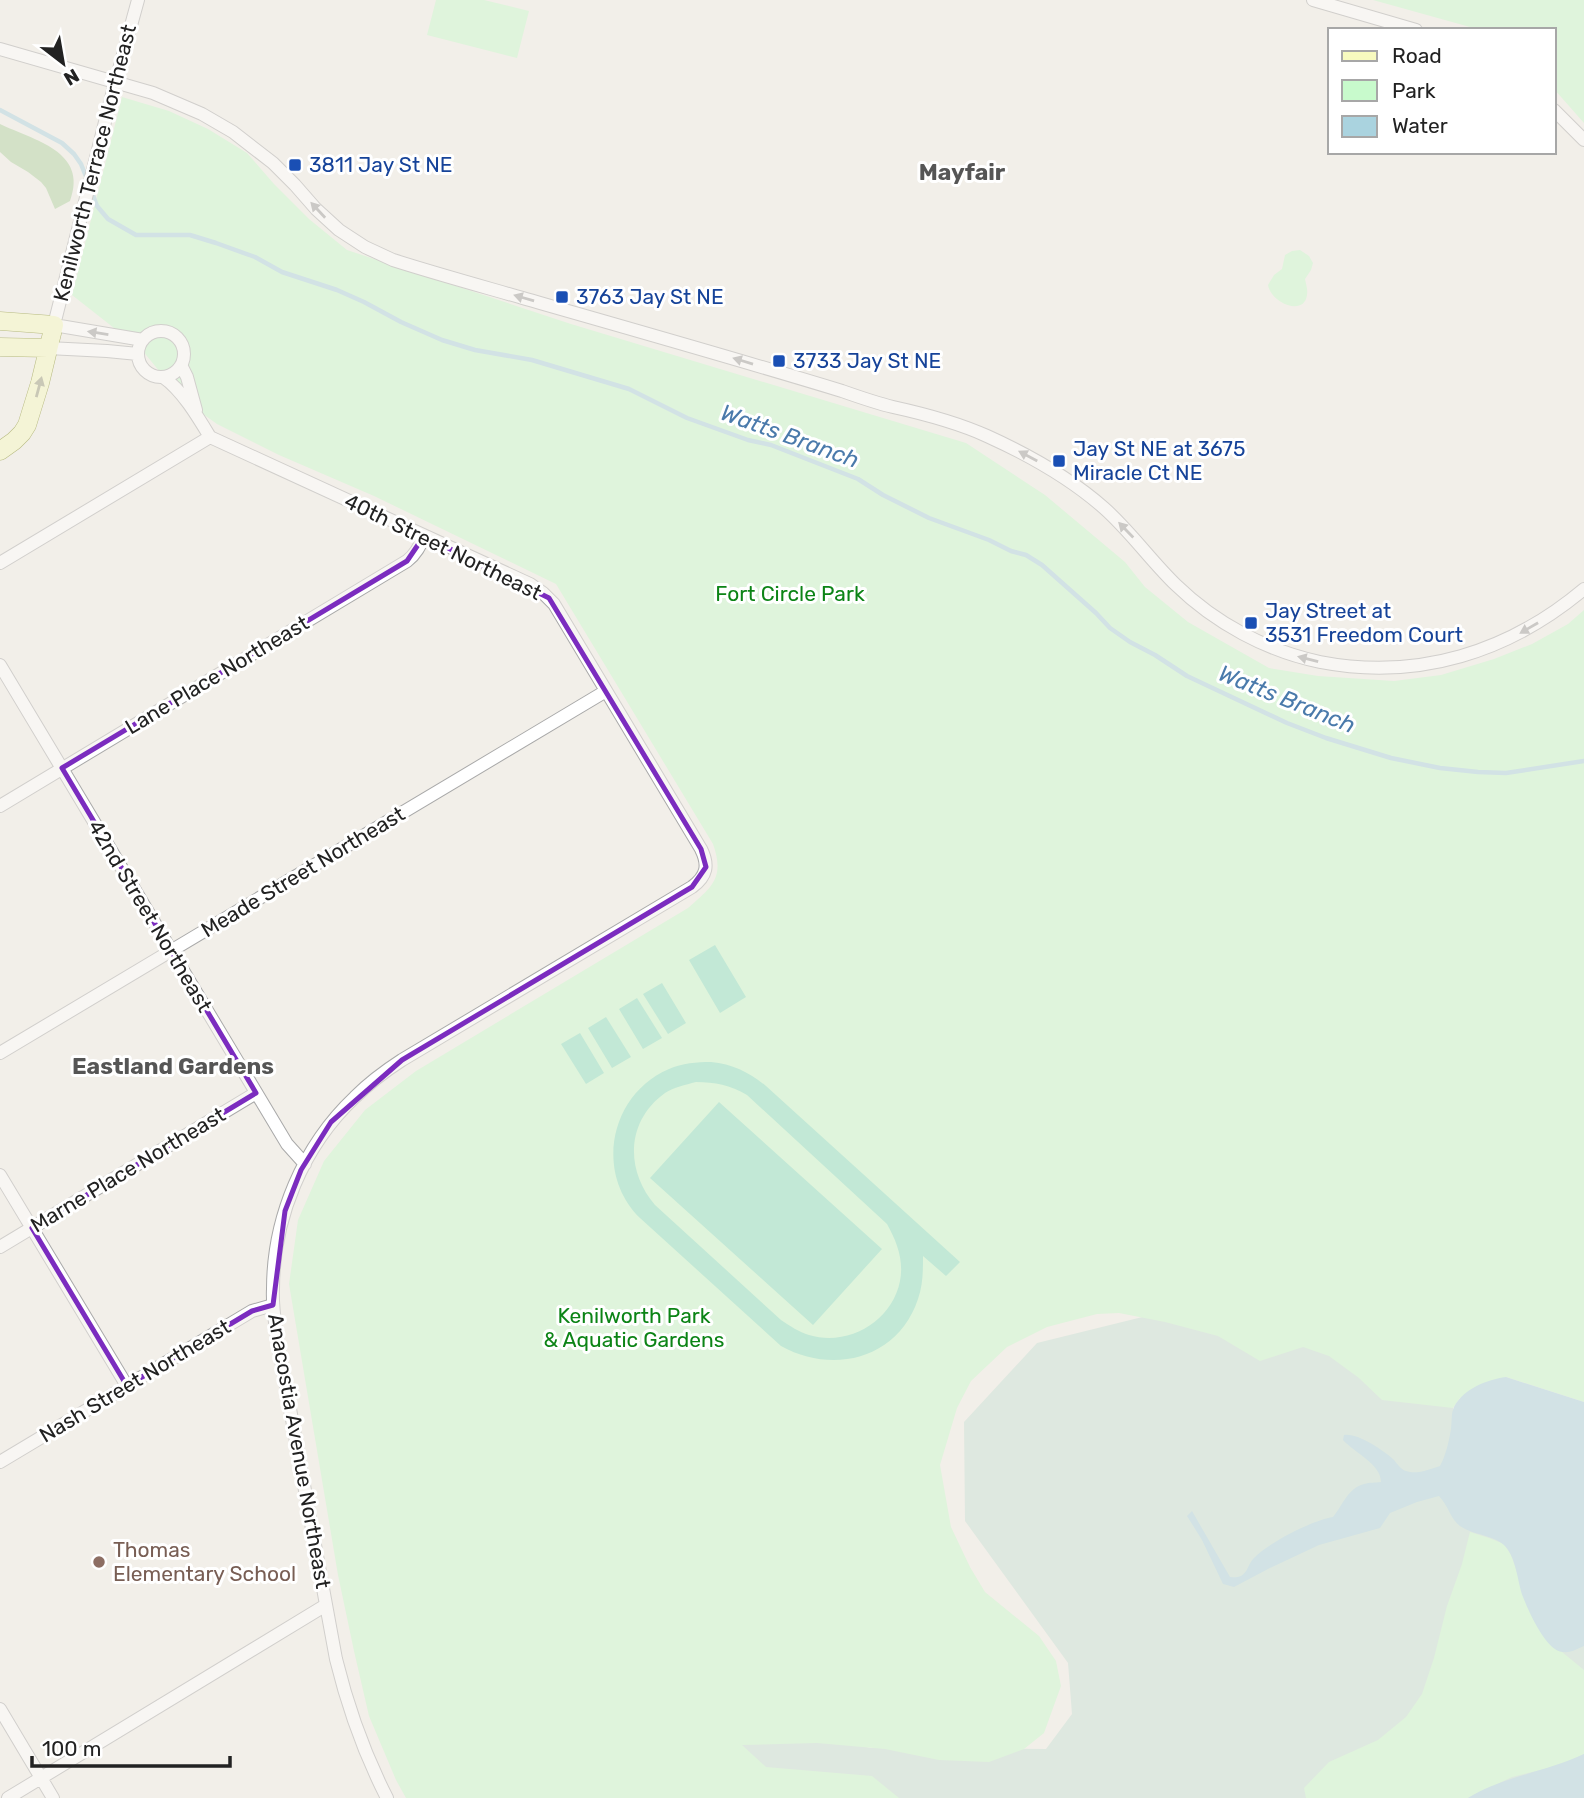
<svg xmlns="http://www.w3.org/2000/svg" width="1584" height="1798" font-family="Rubik,sans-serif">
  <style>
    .forest { fill: #add19e }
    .wetland { fill: #c6e0d4 }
    .park { fill: #c8facc }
    .pitch { fill: #88e0be; fill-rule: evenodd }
    .water { fill: #aad3df }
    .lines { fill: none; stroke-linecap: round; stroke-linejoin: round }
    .stream { stroke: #aad3df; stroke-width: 4.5 }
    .street-casing { stroke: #a9a9a9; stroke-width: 14 }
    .secondary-casing { stroke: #707d05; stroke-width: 19 }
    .street { stroke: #fff; stroke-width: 12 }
    .secondary { stroke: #f7fabf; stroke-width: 18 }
    .oneway { fill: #9c9c9c }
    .oneway2 { fill: #979978 }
    .marked { fill: none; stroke: #7b2cbf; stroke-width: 5; stroke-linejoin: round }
    .transit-dot { fill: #1a4fb4; stroke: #fff; stroke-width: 2.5 }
    .education-dot { fill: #8d6e63; stroke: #fff; stroke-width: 2.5 }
    .labels { text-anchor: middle; stroke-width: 6; stroke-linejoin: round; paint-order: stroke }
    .street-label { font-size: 21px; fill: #222; stroke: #fff }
    .transit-label { font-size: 21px; fill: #164399; stroke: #fff; text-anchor: start }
    .park-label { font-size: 21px; fill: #0c8416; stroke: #fff }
    .education-label { font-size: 21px; fill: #785e54; stroke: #fff; text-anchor: start }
    .neighbourhood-label { font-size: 23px; font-weight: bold; fill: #555; stroke: #fff }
    .water-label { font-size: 23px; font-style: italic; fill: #4a7aab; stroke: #fff }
  </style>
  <rect width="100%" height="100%" fill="#f2efe9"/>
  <path class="forest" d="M0,124C33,140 89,151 70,201L55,209L46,188L41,182L28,172L11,162L0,152Z"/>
  <path class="wetland" d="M1187,1306L1323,1338L1453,1408L1456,1494L1584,1539V1765L1536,1798H729L691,1745L790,1731L871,1748L1046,1749L1072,1714L1068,1663L965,1521L964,1422L1037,1343Z"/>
  <path class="park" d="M436,0H484L529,11L517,58L427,35Z
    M1373,0H1584V123L1554,89V30H1475L1470,27Z
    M122,97L169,111L208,129L247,153L274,184L309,219L347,250L571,324L966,443L1045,495L1125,562L1145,587L1188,622L1269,668L1318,676L1394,681L1441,675L1494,659L1532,644L1568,624L1584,610V1402L1506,1377L1460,1398L1453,1408L1382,1400L1359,1378L1329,1356L1303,1347L1260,1361L1218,1336L1165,1322L1119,1313L1097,1314L1047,1327L1007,1347L971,1381L957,1408L940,1465L951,1527L970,1567L985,1592L1039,1636L1056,1661L1061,1686L1044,1733L1024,1749L989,1762L939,1760L885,1749L817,1743L742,1745L766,1767L872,1776L899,1798H406L396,1780L369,1716L354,1651L338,1575L289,1284L298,1220L324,1161L365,1110L416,1071L688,908C712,887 725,878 713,844L556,584L374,496L279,455L217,424L182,399L142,350L72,295Z
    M1300,250L1309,256L1313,263L1311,270L1305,279C1306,284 1308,290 1307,295C1304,317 1271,303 1268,285L1274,275L1282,269L1285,255L1292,251Z
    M1470,1532L1489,1538L1504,1544L1511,1555L1518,1575L1552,1647L1562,1652L1584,1670V1754L1561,1765L1512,1777L1468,1798H1306L1304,1788L1329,1762L1378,1740L1406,1717L1422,1694L1434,1658L1447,1606L1462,1564Z"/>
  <path class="pitch" d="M715,945L746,997L720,1013L689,960Z
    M662,983L686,1023L668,1034L643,994Z
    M637,998L662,1038L643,1049L619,1009Z
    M606,1017L631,1057L612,1068L588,1028Z
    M580,1033L604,1073L586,1084L561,1044Z
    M711,1062C733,1064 750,1073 766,1086L960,1262L946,1276L923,1256C923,1271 923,1285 918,1299C898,1359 833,1375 781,1346L640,1218C594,1173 610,1094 669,1069C682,1063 697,1062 711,1062ZM696,1082C715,1082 730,1085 747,1095L887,1224C897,1242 904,1260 900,1281C892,1321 849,1347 809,1335C799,1332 790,1326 781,1320L655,1205C625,1170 626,1121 665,1093C674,1087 685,1085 696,1082Z
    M719,1102L882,1249L813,1325L650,1178Z"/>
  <path class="water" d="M1506,1377L1584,1402V1646C1577,1649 1571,1653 1563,1652C1546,1651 1529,1612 1523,1597C1517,1581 1517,1559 1505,1546C1494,1535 1473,1535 1460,1526C1451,1520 1448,1505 1439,1496L1417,1502L1390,1513L1380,1528L1319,1545L1268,1569L1234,1587L1223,1584L1202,1540L1187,1516L1192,1511L1230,1577C1234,1577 1236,1578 1241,1576C1248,1572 1248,1564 1254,1558C1268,1543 1313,1520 1333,1517C1343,1505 1347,1489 1364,1484C1370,1482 1375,1483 1381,1482C1381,1464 1355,1453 1343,1440L1344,1435C1358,1433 1383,1450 1394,1460C1397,1464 1402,1470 1406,1471C1417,1475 1430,1469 1440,1466C1446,1455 1449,1441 1451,1429C1452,1422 1451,1413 1454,1407C1464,1388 1487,1380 1506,1377Z
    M1584,1754V1798H1468C1504,1776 1546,1772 1584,1754Z"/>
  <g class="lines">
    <path class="stream" d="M0,110L62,143L74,154L81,164L87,179
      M91,190L97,206L108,219L136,235H190L216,243L255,257L282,272L337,290L364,302L401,322L442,340L475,350L532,360L629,389L687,418L748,440L771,445L858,479L883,495L929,518L989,540L1011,551L1026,555L1042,565L1096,613L1110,628L1130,642L1155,655L1187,676L1287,723L1326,738L1391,758L1440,768L1478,772L1506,773L1584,761"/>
    <g class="street-casing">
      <path id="street" d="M138,0L110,102L54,325L143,340
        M1313,0L1416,30
        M0,49L153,93L202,114L233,132L273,163L295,185L316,209L339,230L365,247L393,260C437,274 481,286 526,299C631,329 737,359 842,391C859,397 876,403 893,407C925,414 956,422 987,436C1029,455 1070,478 1104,508C1131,532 1151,561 1176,585C1215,623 1267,651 1320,662C1418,681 1509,652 1584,589
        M1554,110L1584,140
        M138 354a23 23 0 1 1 46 0a23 23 0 1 1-46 0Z
        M48,348L107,351L138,354
        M181,365L187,377L196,410
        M163,377C182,390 198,417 210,437L530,584L543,593L554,604L701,849C709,865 707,876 692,887L402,1060C385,1071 369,1083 355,1097C303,1146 273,1218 273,1289C272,1305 275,1322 277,1338L336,1659C348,1708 364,1753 387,1798
        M0,563L210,437
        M0,665L287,1144L305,1164
        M0,806L407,561C416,554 420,546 424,536
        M0,1053L606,691
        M0,1175L127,1386
        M0,1247L256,1093
        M0,1462L252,1311L273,1305
        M0,1709L53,1798
        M8,1798L326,1605"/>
    </g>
    <g class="secondary-casing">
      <path id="secondary" d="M0,321L54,325L40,383L27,425L22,433L14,441L0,451
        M0,347L48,348"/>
    </g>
    <use href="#street" class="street"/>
    <use href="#secondary" class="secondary"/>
  </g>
  <defs><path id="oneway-solid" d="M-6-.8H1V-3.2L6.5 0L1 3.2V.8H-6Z" transform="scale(1.75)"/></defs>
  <g class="oneway">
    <use href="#oneway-solid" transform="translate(318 210) rotate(-133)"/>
    <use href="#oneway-solid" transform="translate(524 298) rotate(-164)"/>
    <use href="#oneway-solid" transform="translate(98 333) rotate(-171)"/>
    <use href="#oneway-solid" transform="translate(743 361) rotate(-163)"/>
    <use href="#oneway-solid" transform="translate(1028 456) rotate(-152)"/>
    <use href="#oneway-solid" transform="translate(1126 530) rotate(-134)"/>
    <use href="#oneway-solid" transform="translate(1529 628) rotate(150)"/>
    <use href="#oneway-solid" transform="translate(1308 659) rotate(-166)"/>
  </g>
  <use class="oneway2" href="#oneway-solid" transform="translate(39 387) rotate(-75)"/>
  <path d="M0 0H1584V1798H0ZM424,536L549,598L701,849L706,867L692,887L402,1060L331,1122L301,1170L285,1211L273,1305L252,1311L127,1386L32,1228L256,1093L62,768L407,561Z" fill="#f2efe9" fill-opacity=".55" fill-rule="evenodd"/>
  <path class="marked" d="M424,536L549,598L701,849L706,867L692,887L402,1060L331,1122L301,1170L285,1211L273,1305L252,1311L127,1386L32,1228L256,1093L62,768L407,561Z"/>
  <g class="transit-dot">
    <rect x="288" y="158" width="14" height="14" rx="3.5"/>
    <rect x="555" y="290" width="14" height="14" rx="3.5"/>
    <rect x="772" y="354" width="14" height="14" rx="3.5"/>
    <rect x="1052" y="454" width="14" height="14" rx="3.5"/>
    <rect x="1244" y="616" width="14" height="14" rx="3.5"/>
  </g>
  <circle class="education-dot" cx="99" cy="1562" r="7"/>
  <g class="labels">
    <g class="street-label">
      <text transform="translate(95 163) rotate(-76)" y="7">Kenilworth Terrace Northeast</text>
      <text transform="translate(443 547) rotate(26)" y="7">40th Street Northeast</text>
      <text transform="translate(217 675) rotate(-31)" y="7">Lane Place Northeast</text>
      <text transform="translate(303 872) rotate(-31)" y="7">Meade Street Northeast</text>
      <text transform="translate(150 916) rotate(59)" y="7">42nd Street Northeast</text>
      <text transform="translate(128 1170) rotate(-31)" y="7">Marne Place Northeast</text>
      <text transform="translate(135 1381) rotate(-31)" y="7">Nash Street Northeast</text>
      <text transform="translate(299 1451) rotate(80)" y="7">Anacostia Avenue Northeast</text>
    </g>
    <g class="transit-label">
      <text x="309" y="172">3811 Jay St NE</text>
      <text x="576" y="304">3763 Jay St NE</text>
      <text x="793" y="368">3733 Jay St NE</text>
      <text x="1073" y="456">Jay St NE at 3675<tspan x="1073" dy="24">Miracle Ct NE</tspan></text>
      <text x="1265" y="618">Jay Street at<tspan x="1265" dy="24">3531 Freedom Court</tspan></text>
    </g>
    <g class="park-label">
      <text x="790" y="601">Fort Circle Park</text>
      <text x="634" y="1323">Kenilworth Park<tspan x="634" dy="24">&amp; Aquatic Gardens</tspan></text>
    </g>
    <g class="education-label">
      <text x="113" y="1557">Thomas<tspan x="113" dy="24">Elementary School</tspan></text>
    </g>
    <g class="neighbourhood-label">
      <text x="962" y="180">Mayfair</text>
      <text x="173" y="1074">Eastland Gardens</text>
    </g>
    <g class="water-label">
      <text transform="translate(790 436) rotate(20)" y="8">Watts Branch</text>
      <text transform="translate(1287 699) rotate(22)" y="8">Watts Branch</text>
    </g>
  </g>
  <rect x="1328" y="28" width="228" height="126" fill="#ffffff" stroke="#a7a7a7" stroke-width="2"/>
  <rect x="1342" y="51" width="35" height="10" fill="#f7fabf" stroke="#a7a7a7" stroke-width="2"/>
  <text x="1392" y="63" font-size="21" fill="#222222">Road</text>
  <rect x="1342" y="80" width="35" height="21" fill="#c8facc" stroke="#a7a7a7" stroke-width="2"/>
  <text x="1392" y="98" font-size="21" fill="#222222">Park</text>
  <rect x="1342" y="116" width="35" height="21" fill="#aad3df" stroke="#a7a7a7" stroke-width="2"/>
  <text x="1392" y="133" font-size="21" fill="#222222">Water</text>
  <g transform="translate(63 63) rotate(149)" stroke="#ffffff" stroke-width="5" paint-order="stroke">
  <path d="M0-5L12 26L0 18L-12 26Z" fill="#222222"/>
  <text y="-10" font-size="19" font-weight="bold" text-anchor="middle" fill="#222222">N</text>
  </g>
  <path d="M32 1756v10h198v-10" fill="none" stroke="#222222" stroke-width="3.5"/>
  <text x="42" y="1756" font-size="21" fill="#222222" stroke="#ffffff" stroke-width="5" paint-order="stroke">100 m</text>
</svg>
